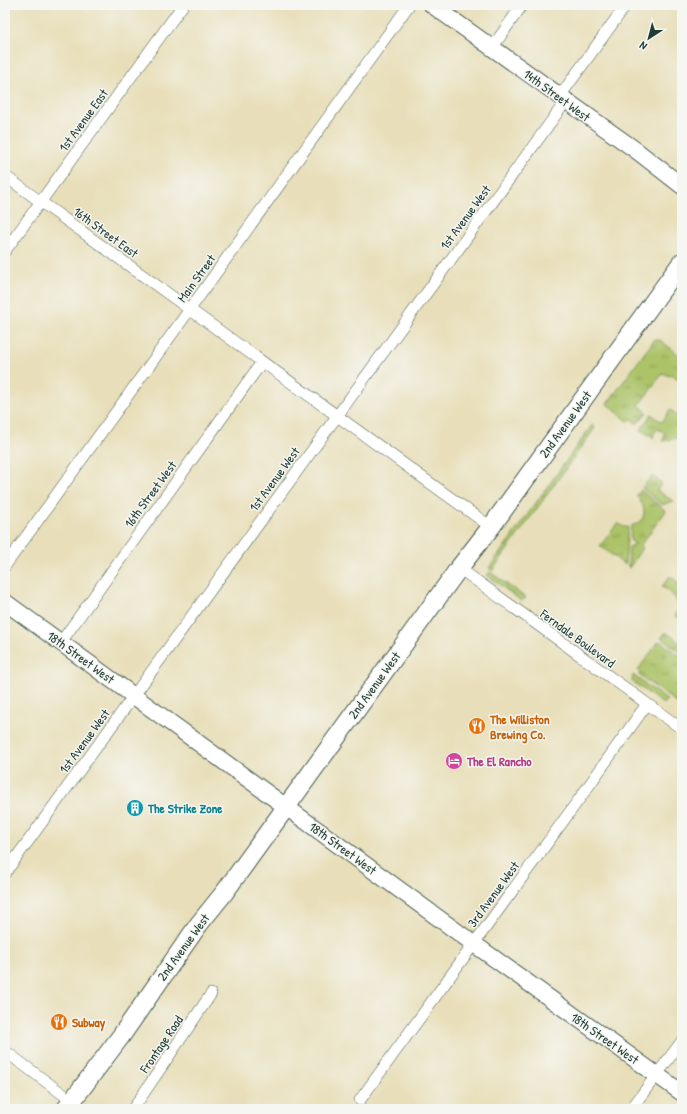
<svg xmlns="http://www.w3.org/2000/svg" width="687" height="1114" font-family="'Patrick Hand',sans-serif">
  <style>
    .grass { fill: url(#grass-tufts); stroke: #66804e }
    .lines { fill: none; stroke-linecap: round; stroke-linejoin: round }
    .street-casing { stroke: #3d5548; stroke-width: 12 }
    .secondary-casing { stroke: #3d5548; stroke-width: 18 }
    .primary-casing { stroke: #3d5548; stroke-width: 20 }
    .street { stroke: #fff; stroke-width: 11 }
    .secondary { stroke: #fff; stroke-width: 16 }
    .primary { stroke: #fff; stroke-width: 18 }
    .labels { text-anchor: middle; stroke-width: 3; stroke-linejoin: round; paint-order: stroke }
    .street-label { font-size: 13px; fill: #1f3d34; stroke: #f6f6f2 }
    .food-label { font-size: 13px; font-weight: bold; fill: #c56008; stroke: #f6f6f2; text-anchor: start }
    .hotel-label { font-size: 13px; font-weight: bold; fill: #b23c85; stroke: #f6f6f2; text-anchor: start }
    .culture-label { font-size: 13px; font-weight: bold; fill: #0d838f; stroke: #f6f6f2; text-anchor: start }
  </style>
  <defs>
    <pattern id="grass-tufts" width="24" height="20" patternUnits="userSpaceOnUse"><rect width="24" height="20" fill="#acc368"/><path d="M3 7l-1-3M5 7V3M7 7l1-3M15 17l-1-3M17 17v-4M19 17l1-3" fill="none" stroke="#8ba056"/></pattern>
  </defs>
  <rect width="100%" height="100%" fill="#f6f6f2"/>
  <filter id="ink" filterUnits="userSpaceOnUse"><feTurbulence type="fractalNoise" baseFrequency=".025" numOctaves="2"/><feDisplacementMap in="SourceGraphic" scale="8" xChannelSelector="R" yChannelSelector="G"/><feConvolveMatrix kernelMatrix="1 2 1 2 8 2 1 2 1" color-interpolation-filters="sRGB"/></filter>
  <filter id="wash" filterUnits="userSpaceOnUse"><feTurbulence type="fractalNoise" baseFrequency=".012" numOctaves="4" result="noise"/><feDisplacementMap in="SourceGraphic" scale="16" xChannelSelector="R" yChannelSelector="G"/><feGaussianBlur stdDeviation="0.9" result="paint"/><feColorMatrix in="noise" values="0 0 0 0 0 0 0 0 0 0 0 0 0 0 0 0 0 1.4 0 .05"/><feComposite in="paint" operator="in"/></filter>
  <g filter="url(#wash)">
    <rect width="100%" height="100%" fill="#e8dfba"/>
    <path class="grass" d="M654,340H660L682,357V382L671,374L669,376L663,373L639,405L647,412L637,424L631,419L628,421L607,404Z
      M670,410L682,418V439L678,438L662,441L665,435L662,431L658,429L654,433L653,438L650,434L648,435L641,430L651,414L662,422Z
      M592,425L595,428L492,571L489,568Z
      M652,476L662,483L657,490L673,501L662,505L642,488Z
      M641,490L666,511L640,546L642,548L629,568L628,566L629,547L634,545V543L630,540L631,526C648,521 647,507 636,496Z
      M618,523L624,527H628L625,565L600,546Z
      M490,572L526,598L521,601L487,575Z
      M670,576L682,585V612L678,618L675,616C684,603 672,593 662,587Z
      M666,632L682,644V653L661,638Z
      M574,633L609,658L608,664L573,638Z
      M659,641L682,657V707L639,675L641,672L638,670Z
      M633,675L667,700L663,704L632,681Z"/>
  </g>
  <g filter="url(#ink)">
    <g class="lines">
      <g class="street-casing">
        <path id="street" d="M492,48L522,5
          M560,96L626,5
          M5,176L491,527
          M5,251L183,5
          M5,566L409,5
          M459,568L682,729
          M61,642L262,362
          M5,873L566,101
          M5,1051L72,1101
          M360,1100L580,798L647,704
          M133,1109L211,994
          M631,1109L682,1041"/>
      </g>
      <g class="secondary-casing">
        <path id="secondary" d="M432,5L637,151L682,186
          M5,602L474,944L682,1093"/>
      </g>
      <g class="primary-casing">
        <path id="primary" d="M66,1109L121,1036L199,924L224,893L459,568L491,527L682,262"/>
      </g>
      <use href="#street" class="street"/>
      <use href="#secondary" class="secondary"/>
      <use href="#primary" class="primary"/>
    </g>
  </g>
  <defs>
    <g id="restaurant-disc" transform="scale(0.9)"><circle r="9.5" fill="#e8710a" stroke="#f6f6f2"/><path d="M-5-6h1v4h1v-4h1v4h1v-4h1v5L-1.5 .5V6h-2V.5L-5-1ZM5-6V6H3V1.5H1.5Q1.5-4 5-6Z" fill="#fff"/></g>
    <g id="hotel-disc" transform="scale(0.9)"><circle r="9.5" fill="#d1479c" stroke="#f6f6f2"/><path d="M-6-4.5h1.5V1H6V5H4.5V3h-9V5H-6ZM-4 0a1.8 1.8 0 1 1 3.6 0ZM.5 0V-2.5h3Q6-2.5 6 0Z" fill="#fff"/></g>
    <g id="building-disc" transform="scale(0.9)"><circle r="9.5" fill="#0f9aa8" stroke="#f6f6f2"/><path d="M-4-6H4V6H1V3H-1V6H-4ZM-2.5-4.3h1.7v1.8h-1.7ZM.8-4.3h1.7v1.8H.8ZM-2.5-1h1.7V.8h-1.7ZM.8-1h1.7V.8H.8Z" fill="#fff"/></g>
  </defs>
  <g fill-rule="evenodd">
    <use href="#restaurant-disc" x="477" y="726"/>
    <use href="#hotel-disc" x="454" y="761"/>
    <use href="#building-disc" x="135" y="808"/>
    <use href="#restaurant-disc" x="59" y="1022"/>
  </g>
  <g class="labels">
    <g class="street-label">
      <text transform="translate(557 95) rotate(36)" y="5">14th Street West</text>
      <text transform="translate(83 120) rotate(-54)" y="5">1st Avenue East</text>
      <text transform="translate(465 217) rotate(-54)" y="5">1st Avenue West</text>
      <text transform="translate(106 232) rotate(36)" y="5">16th Street East</text>
      <text transform="translate(196 278) rotate(-54)" y="5">Main Street</text>
      <text transform="translate(565 424) rotate(-54)" y="5">2nd Avenue West</text>
      <text transform="translate(274 479) rotate(-54)" y="5">1st Avenue West</text>
      <text transform="translate(150 494) rotate(-54)" y="5">16th Street West</text>
      <text transform="translate(578 638) rotate(36)" y="5">Ferndale Boulevard</text>
      <text transform="translate(81 657) rotate(36)" y="5">18th Street West</text>
      <text transform="translate(374 685) rotate(-54)" y="5">2nd Avenue West</text>
      <text transform="translate(84 741) rotate(-54)" y="5">1st Avenue West</text>
      <text transform="translate(343 848) rotate(36)" y="5">18th Street West</text>
      <text transform="translate(493 894) rotate(-54)" y="5">3rd Avenue West</text>
      <text transform="translate(183 947) rotate(-54)" y="5">2nd Avenue West</text>
      <text transform="translate(605 1038) rotate(35)" y="5">18th Street West</text>
      <text transform="translate(161 1044) rotate(-56)" y="5">Frontage Road</text>
    </g>
    <g class="food-label">
      <text x="490" y="724">The Williston<tspan x="490" dy="15">Brewing Co.</tspan></text>
      <text x="72" y="1027">Subway</text>
    </g>
    <g class="hotel-label">
      <text x="467" y="766">The El Rancho</text>
    </g>
    <g class="culture-label">
      <text x="148" y="813">The Strike Zone</text>
    </g>
  </g>
  <rect width="687" height="1114" fill="none" stroke="#f6f6f2" stroke-width="20"/>
  <g transform="translate(649 38) rotate(216)" stroke="#f6f6f2" stroke-width="3" paint-order="stroke">
  <path d="M0-3L7 15L0 10L-7 15Z" fill="#1f3d34"/>
  <text y="-6" font-size="11" font-weight="bold" text-anchor="middle" fill="#1f3d34">N</text>
  </g>
</svg>
